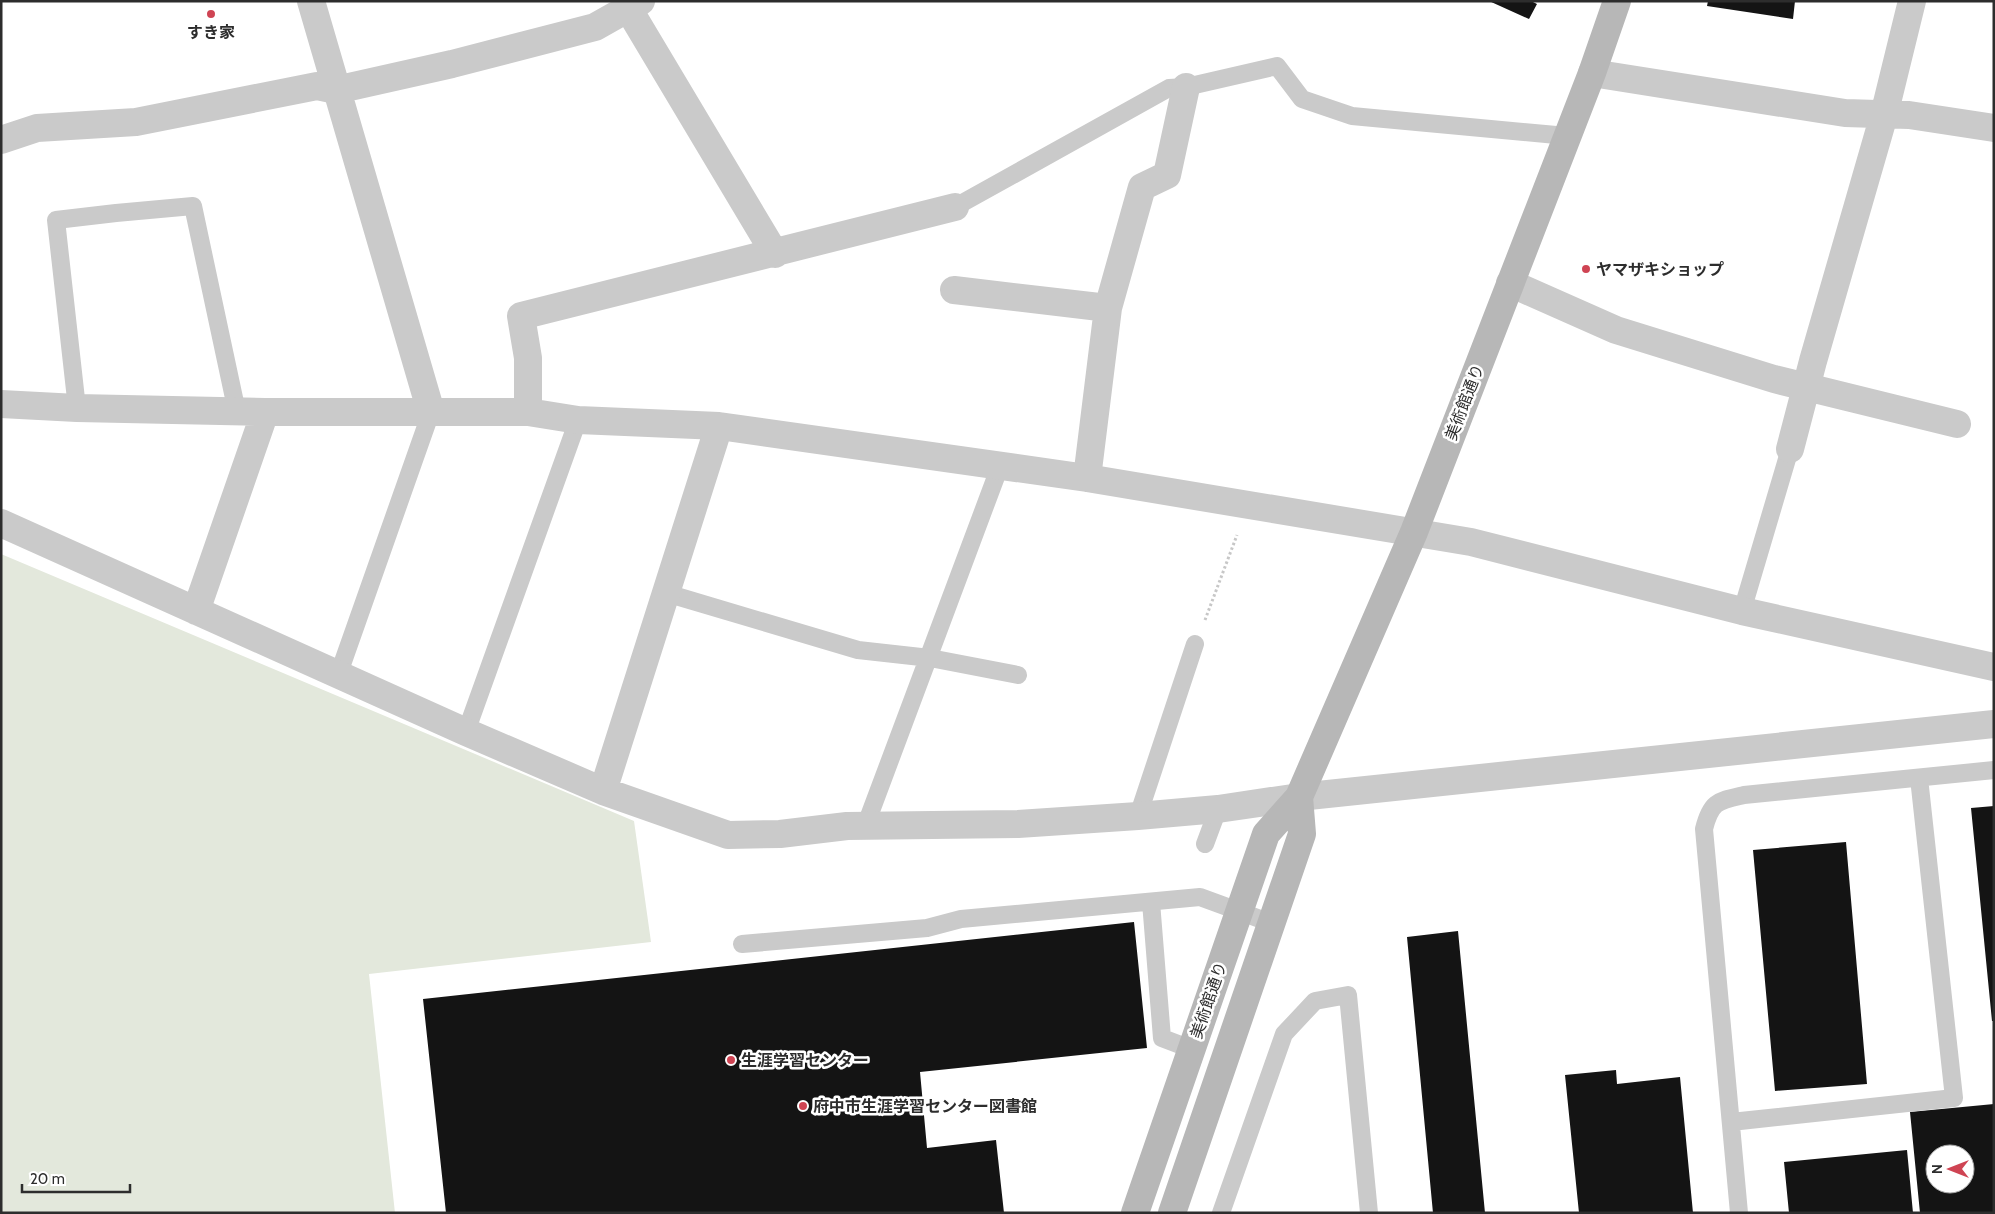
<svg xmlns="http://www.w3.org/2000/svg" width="1995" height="1214" font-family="Cabin,'Noto Sans JP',sans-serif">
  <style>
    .green { fill: #e3e8dc }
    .building { fill: #141414; fill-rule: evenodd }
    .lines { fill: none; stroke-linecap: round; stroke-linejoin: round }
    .path { stroke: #c7c7c7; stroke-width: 3; stroke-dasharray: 2.5 2.5; stroke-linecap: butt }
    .lane { stroke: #cacaca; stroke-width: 18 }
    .street { stroke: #cacaca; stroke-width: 28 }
    .secondary { stroke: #b7b7b7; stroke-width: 28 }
    .poi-dot { fill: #cf4453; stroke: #fff; stroke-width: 2 }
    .labels { text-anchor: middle; stroke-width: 5; stroke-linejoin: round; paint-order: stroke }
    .poi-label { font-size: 16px; font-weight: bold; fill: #2d2d2d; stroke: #fff; text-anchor: start }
    .street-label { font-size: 16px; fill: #2d2d2d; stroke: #fff }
  </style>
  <rect width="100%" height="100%" fill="#fff"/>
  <path class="green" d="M1,554L634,821L651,942L369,974L395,1213H1Z"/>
  <path class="building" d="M1489,1H1531L1537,4L1529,19Z
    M1708,1H1795L1793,19L1707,6Z
    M1994,806V1021H1992L1971,808Z
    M1846,842L1867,1084L1775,1091L1753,850Z
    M1134,922L1147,1048L920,1072L927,1148L996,1140L1004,1213H446L423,999Z
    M1458,931L1485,1213H1433L1407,937Z
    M1616,1070L1617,1084L1680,1077L1693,1213H1579L1565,1075Z
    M1994,1104V1213H1920L1910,1112ZM1935,1154H1965V1184H1935Z
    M1907,1150L1913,1213H1789L1784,1162Z"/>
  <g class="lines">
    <path class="path" d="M1205,620L1237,535"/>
    <path class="lane" d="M955,207L1169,88L1186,87L1277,66L1302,99L1352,116L1567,136
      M77,408L56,220L116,213L193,206L237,412
      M666,593L858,650L930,658L1018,675
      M1742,611L1790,449
      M339,673L431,412
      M466,732L578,420
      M1138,816L1195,644
      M865,827L1000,466
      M1205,844L1218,809
      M1151,902L1162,1038L1191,1049
      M742,944L927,928L961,919L1200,897L1271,923
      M1731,1122L1954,1098L1919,778
      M1221,1213L1284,1034L1315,1001L1348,995L1369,1213
      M1739,1213L1704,829C1711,801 1718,801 1744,795L1994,770"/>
    <path class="street" d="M311,1L431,412
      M628,8L775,254
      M1592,73L1845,113L1909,115L1994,128
      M1,140L37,128L136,122L317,86L336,90L452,64L595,27L641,1
      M1510,283L1616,330L1774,379L1957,424
      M954,290L1108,308
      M1,404L77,408L265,412H528L578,420L719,426L1087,478L1471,542L1742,611L1994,667
      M528,412V358L521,316L955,207
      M1790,449L1813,361L1884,115L1912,1
      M1087,478L1108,308L1142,187L1167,175L1186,87
      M1,523L466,732L603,791L728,835L780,834L847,826L1018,824L1138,816L1218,809L1299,797L1994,724
      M196,611L265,412
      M603,791L719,426"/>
    <path class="secondary" d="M1135,1213L1266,834L1299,797L1414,532L1592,73L1617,1
      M1172,1213L1302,834L1299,797"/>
  </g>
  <g class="poi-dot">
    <circle cx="211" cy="14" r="5"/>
    <circle cx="1586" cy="269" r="5"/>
    <circle cx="731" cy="1060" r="5"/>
    <circle cx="803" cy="1106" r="5"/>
  </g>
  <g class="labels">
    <g class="poi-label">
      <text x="211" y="38" text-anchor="middle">すき家</text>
      <text x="1596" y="275">ヤマザキショップ</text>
      <text x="741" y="1066">生涯学習センター</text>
      <text x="813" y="1112">府中市生涯学習センター図書館</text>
    </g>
    <g class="street-label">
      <text transform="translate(1464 402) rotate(-69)" y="6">美術館通り</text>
      <text transform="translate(1208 1000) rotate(-71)" y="6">美術館通り</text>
    </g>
  </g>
  <rect width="1995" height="1214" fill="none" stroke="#2d2d2d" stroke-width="5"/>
  <g transform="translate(1950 1169) rotate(270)"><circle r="24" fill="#ffffff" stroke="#ababab"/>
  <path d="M0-4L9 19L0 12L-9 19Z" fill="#cf4453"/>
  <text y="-8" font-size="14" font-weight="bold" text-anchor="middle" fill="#2d2d2d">N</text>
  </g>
  <path d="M22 1184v8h108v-8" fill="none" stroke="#2d2d2d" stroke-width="2.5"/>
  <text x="30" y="1184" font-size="15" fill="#2d2d2d" stroke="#ffffff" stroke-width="4" paint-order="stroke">20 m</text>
</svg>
